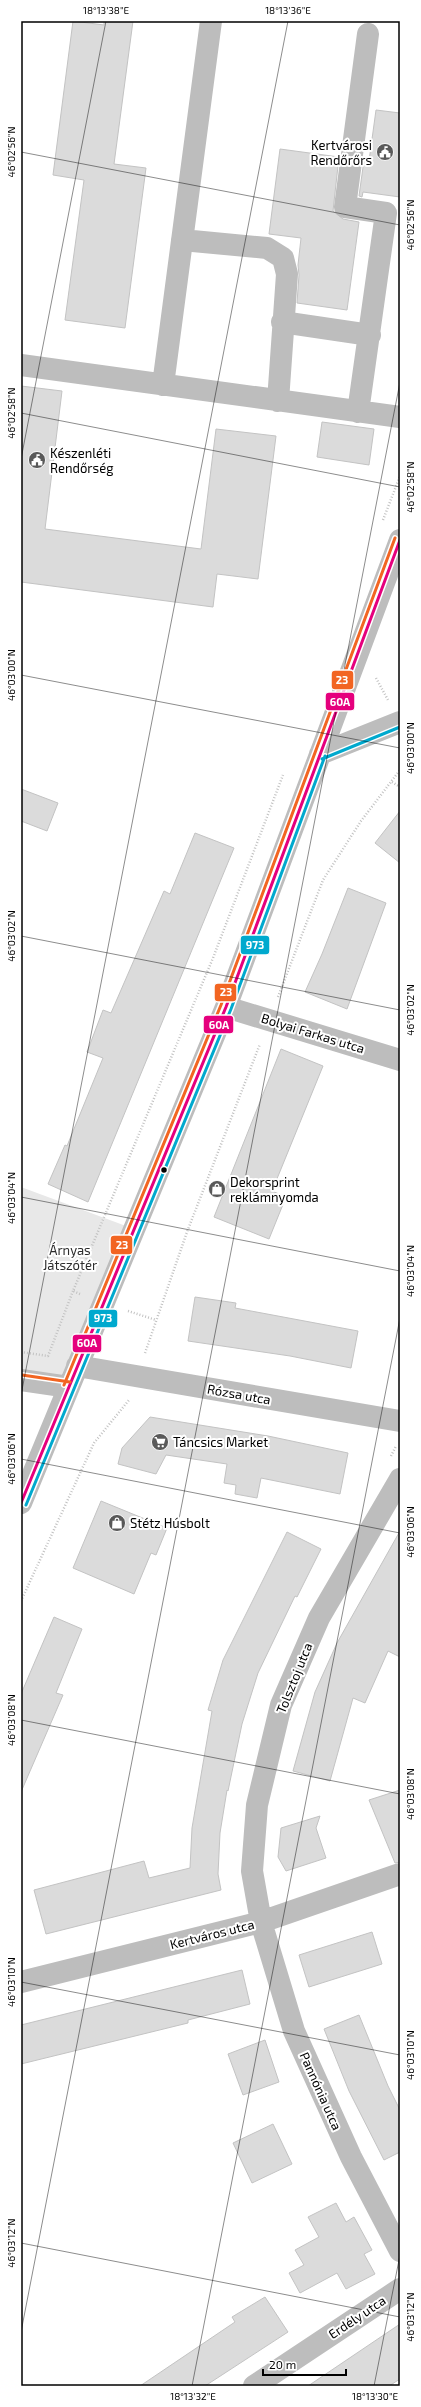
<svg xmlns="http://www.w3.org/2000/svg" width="421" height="2407" font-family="'Exo 2',sans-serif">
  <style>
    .green { fill: #e8e8e8 }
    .building { fill: #dbdbdb; stroke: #c3c3c3 }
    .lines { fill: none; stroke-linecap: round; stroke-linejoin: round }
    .path { stroke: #c2c2c2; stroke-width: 2.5; stroke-dasharray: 1 2; stroke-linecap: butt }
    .minor { stroke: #bdbdbd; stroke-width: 22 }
    .bus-1-casing { stroke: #fff; stroke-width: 6 }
    .bus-2-casing { stroke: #fff; stroke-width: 6 }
    .bus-3-casing { stroke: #fff; stroke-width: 6 }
    .bus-1 { stroke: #e5007d; stroke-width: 3 }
    .bus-2 { stroke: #00a9ce; stroke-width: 3 }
    .bus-3 { stroke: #f26522; stroke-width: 3 }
    .ticks { fill: none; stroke: #000; stroke-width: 1; stroke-opacity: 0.45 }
    .bus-dot { fill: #000; stroke: #fff; stroke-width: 1.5 }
    .labels { text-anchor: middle; stroke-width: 4; stroke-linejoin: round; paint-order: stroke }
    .poi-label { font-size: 13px; fill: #000; stroke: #fff; text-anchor: start }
    .street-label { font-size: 13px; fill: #000; stroke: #fff }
    .park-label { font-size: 13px; fill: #2c2c2c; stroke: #fff }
    .line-badge { stroke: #fff; stroke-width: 1.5 }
    .badge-label { font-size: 11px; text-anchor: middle; font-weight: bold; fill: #fff }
    .neatline { fill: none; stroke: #000; stroke-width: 1.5 }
    .ticks-label { font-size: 10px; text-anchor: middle; fill: #000 }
  </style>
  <rect width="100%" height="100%" fill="#fff"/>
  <path class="green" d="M21,1187L134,1229L69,1387L21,1380Z"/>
  <path class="building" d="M73,21L104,25V21H133L114,164L146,168L125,328L65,320L84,180L53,175Z
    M376,110L400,113V197L363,192L362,197L359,196L364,160L369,161Z
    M280,149L339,157L333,211L343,219L359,222L347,310L297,303L299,275L298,265L301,238L269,234Z
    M21,386L62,391L45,529L201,549L216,429L276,436L258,579L217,574L213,607L21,582Z
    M322,422L374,429L369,465L317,457Z
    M21,789L58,803L47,831L21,821Z
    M400,811V863L375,843Z
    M195,833L234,848L88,1202L48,1184L65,1145L67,1146L103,1058L87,1052L103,1010L111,1013L164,891L170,894Z
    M348,888L386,903L347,1009L305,992L322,954Z
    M281,1049L323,1066L272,1191L286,1197L269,1239L214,1217Z
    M195,1297L236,1303L235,1308L358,1331L351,1368L290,1356L188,1341Z
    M150,1417L268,1436L348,1453L340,1494L261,1478L257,1498L235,1494L236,1485L224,1483L227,1464L166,1455L156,1474L118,1464L122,1448Z
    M101,1501L167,1528L156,1555L151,1553L134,1594L73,1568Z
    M400,1531V1657L388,1651L365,1703L353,1698L330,1781L293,1771L315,1692L337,1643Z
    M287,1532L321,1549L297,1597L295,1596L258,1673L242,1724L228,1791L227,1790L220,1833L218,1874L221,1890L46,1934L34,1890L144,1861L149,1878L190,1868L192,1828L212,1711L208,1710L223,1660Z
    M54,1617L82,1629L56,1693L63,1695L21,1792V1694Z
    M400,1790V1862L395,1863L369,1800Z
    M320,1816L316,1828L326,1858L286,1871L278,1857L281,1828Z
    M372,1932L382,1964L309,1987L299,1955Z
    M242,1970L250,2004L188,2020V2023L21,2064V2025Z
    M359,2015L388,2086L400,2110V2152L384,2160L349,2091L324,2029Z
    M265,2040L279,2082L243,2095L228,2054Z
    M273,2124L292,2164L252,2183L233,2143Z
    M336,2203L346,2222L354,2217L372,2250L364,2254L375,2274L346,2289L337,2273L300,2293L289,2273L304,2265L295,2250L319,2237L308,2217Z
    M265,2297L288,2332L205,2386H140L235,2322L232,2317Z
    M400,2324V2379L389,2386H308Z"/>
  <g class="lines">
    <path class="path" d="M383,520L400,476
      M376,678L388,700
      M392,782L400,787
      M278,997L323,880L361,821L400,770
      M80,1294L73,1291L213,958L283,775
      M128,1311L156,1320
      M21,1352L48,1356L73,1291
      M145,1353L187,1232L260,1044
      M391,1456L396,1446
      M21,1601L94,1443L129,1400"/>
    <path class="minor" d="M182,240L267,248L283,258L287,274L278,401
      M282,322L370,335
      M21,365L400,417
      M163,385L211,21
      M358,412L386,213L345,207L368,34
      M320,754L400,722
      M226,1007L400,1060
      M77,1366L400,1421
      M21,1380L69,1387
      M400,1479L319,1618L281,1705L257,1805L252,1871L261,1922L294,2031L351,2157L400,2251
      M21,1503L226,1007L400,540
      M21,1982L261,1922L400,1874
      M254,2386L400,2289"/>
    <g class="bus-1-casing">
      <path id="bus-1" d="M21,1503L226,1007L400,540"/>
    </g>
    <g class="bus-2-casing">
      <path id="bus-2" d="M322,759L400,727
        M26,1505L231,1009L325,756"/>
    </g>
    <g class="bus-3-casing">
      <path id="bus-3" d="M22,1375L70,1382
        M64,1385L221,1005L395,538"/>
    </g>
    <use href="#bus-1" class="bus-1"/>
    <use href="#bus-2" class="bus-2"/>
    <use href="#bus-3" class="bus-3"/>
  </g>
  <path class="ticks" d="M21,152L400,225M21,413L400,487M21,459L106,21M21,675L400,748M21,936L400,1010M21,1197L400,1271M21,1395L288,21M21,1459L400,1533M21,1720L400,1794M21,1982L400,2055M21,2243L400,2317M21,2332L400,382M192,2386L400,1318M374,2386L400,2255"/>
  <defs>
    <g id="civic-disc" transform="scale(0.9)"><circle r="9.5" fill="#595959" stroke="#fff"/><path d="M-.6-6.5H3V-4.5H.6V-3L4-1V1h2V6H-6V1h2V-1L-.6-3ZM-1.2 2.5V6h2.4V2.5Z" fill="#fff"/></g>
    <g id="shop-disc" transform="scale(0.9)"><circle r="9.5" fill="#595959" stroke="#fff"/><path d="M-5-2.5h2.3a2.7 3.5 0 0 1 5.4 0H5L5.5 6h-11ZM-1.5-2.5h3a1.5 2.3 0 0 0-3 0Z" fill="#fff"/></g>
    <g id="supermarket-disc" transform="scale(0.9)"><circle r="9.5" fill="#595959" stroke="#fff"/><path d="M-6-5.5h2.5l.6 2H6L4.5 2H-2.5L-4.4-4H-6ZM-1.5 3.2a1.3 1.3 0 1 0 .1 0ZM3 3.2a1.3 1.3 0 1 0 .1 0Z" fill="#fff"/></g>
  </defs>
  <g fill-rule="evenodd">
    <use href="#civic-disc" x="385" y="152"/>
    <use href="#civic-disc" x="37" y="460"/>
    <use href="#shop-disc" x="217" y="1189"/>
    <use href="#supermarket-disc" x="160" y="1442"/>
    <use href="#shop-disc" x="117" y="1523"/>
  </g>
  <circle class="bus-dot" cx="164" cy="1170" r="3.5"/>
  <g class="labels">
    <g class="poi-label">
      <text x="372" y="150" text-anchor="end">Kertvárosi<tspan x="372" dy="15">Rendőrőrs</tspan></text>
      <text x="50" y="458">Készenléti<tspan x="50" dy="15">Rendőrség</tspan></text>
      <text x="230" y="1187">Dekorsprint<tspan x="230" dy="15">reklámnyomda</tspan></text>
      <text x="173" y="1447">Táncsics Market</text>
      <text x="130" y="1528">Stétz Húsbolt</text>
    </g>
    <g class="street-label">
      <text transform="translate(313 1033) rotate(17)" y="5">Bolyai Farkas utca</text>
      <text transform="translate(239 1394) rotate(10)" y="5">Rózsa utca</text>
      <text transform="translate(294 1678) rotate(-68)" y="5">Tolsztoj utca</text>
      <text transform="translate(212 1934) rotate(-14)" y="5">Kertváros utca</text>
      <text transform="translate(321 2091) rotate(66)" y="5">Pannónia utca</text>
      <text transform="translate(357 2317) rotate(-34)" y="5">Erdély utca</text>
    </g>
    <g class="park-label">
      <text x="70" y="1255">Árnyas<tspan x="70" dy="15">Játszótér</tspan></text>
    </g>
  </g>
  <g class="line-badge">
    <rect x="331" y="670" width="23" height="20" rx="4" fill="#f26522"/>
    <rect x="325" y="692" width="30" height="19" rx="4" fill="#e5007d"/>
    <rect x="240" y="935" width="30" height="20" rx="4" fill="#00a9ce"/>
    <rect x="214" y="983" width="23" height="19" rx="4" fill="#f26522"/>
    <rect x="203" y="1015" width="31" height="19" rx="4" fill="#e5007d"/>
    <rect x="110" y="1235" width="23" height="20" rx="4" fill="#f26522"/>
    <rect x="88" y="1309" width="30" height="19" rx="4" fill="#00a9ce"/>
    <rect x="72" y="1334" width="30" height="19" rx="4" fill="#e5007d"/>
  </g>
  <g class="badge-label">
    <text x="342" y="684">23</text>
    <text x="340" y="706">60A</text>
    <text x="255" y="949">973</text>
    <text x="226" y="996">23</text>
    <text x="219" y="1029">60A</text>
    <text x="122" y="1249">23</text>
    <text x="103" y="1322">973</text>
    <text x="87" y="1347">60A</text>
  </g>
  <rect width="421" height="2407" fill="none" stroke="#ffffff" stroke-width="44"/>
  <path d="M263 2369v6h83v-6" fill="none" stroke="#000000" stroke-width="2"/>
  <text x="269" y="2369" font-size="12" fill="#000000" stroke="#ffffff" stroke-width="3" paint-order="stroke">20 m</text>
  <rect x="22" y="22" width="377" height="2363" class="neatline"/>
  <g class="ticks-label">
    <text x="106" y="14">18°13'38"E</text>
    <text x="288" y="14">18°13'36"E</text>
    <text transform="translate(11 152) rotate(-90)" y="4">46°02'56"N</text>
    <text transform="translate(410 225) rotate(-90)" y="4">46°02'56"N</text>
    <text transform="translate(11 413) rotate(-90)" y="4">46°02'58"N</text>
    <text transform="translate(410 487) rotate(-90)" y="4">46°02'58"N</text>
    <text transform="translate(11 675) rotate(-90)" y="4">46°03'00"N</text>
    <text transform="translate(410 748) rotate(-90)" y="4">46°03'00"N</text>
    <text transform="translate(11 936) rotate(-90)" y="4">46°03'02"N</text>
    <text transform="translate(410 1010) rotate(-90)" y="4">46°03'02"N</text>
    <text transform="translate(11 1198) rotate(-90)" y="4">46°03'04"N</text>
    <text transform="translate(410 1271) rotate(-90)" y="4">46°03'04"N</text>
    <text transform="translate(11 1459) rotate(-90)" y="4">46°03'06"N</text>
    <text transform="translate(410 1532) rotate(-90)" y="4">46°03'06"N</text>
    <text transform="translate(11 1720) rotate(-90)" y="4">46°03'08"N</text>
    <text transform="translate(410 1794) rotate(-90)" y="4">46°03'08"N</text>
    <text transform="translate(11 1982) rotate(-90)" y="4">46°03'10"N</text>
    <text transform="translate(410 2055) rotate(-90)" y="4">46°03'10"N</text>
    <text transform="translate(11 2243) rotate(-90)" y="4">46°03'12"N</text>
    <text transform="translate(410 2317) rotate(-90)" y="4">46°03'12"N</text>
    <text x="193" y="2400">18°13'32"E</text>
    <text x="375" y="2400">18°13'30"E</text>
  </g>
</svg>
